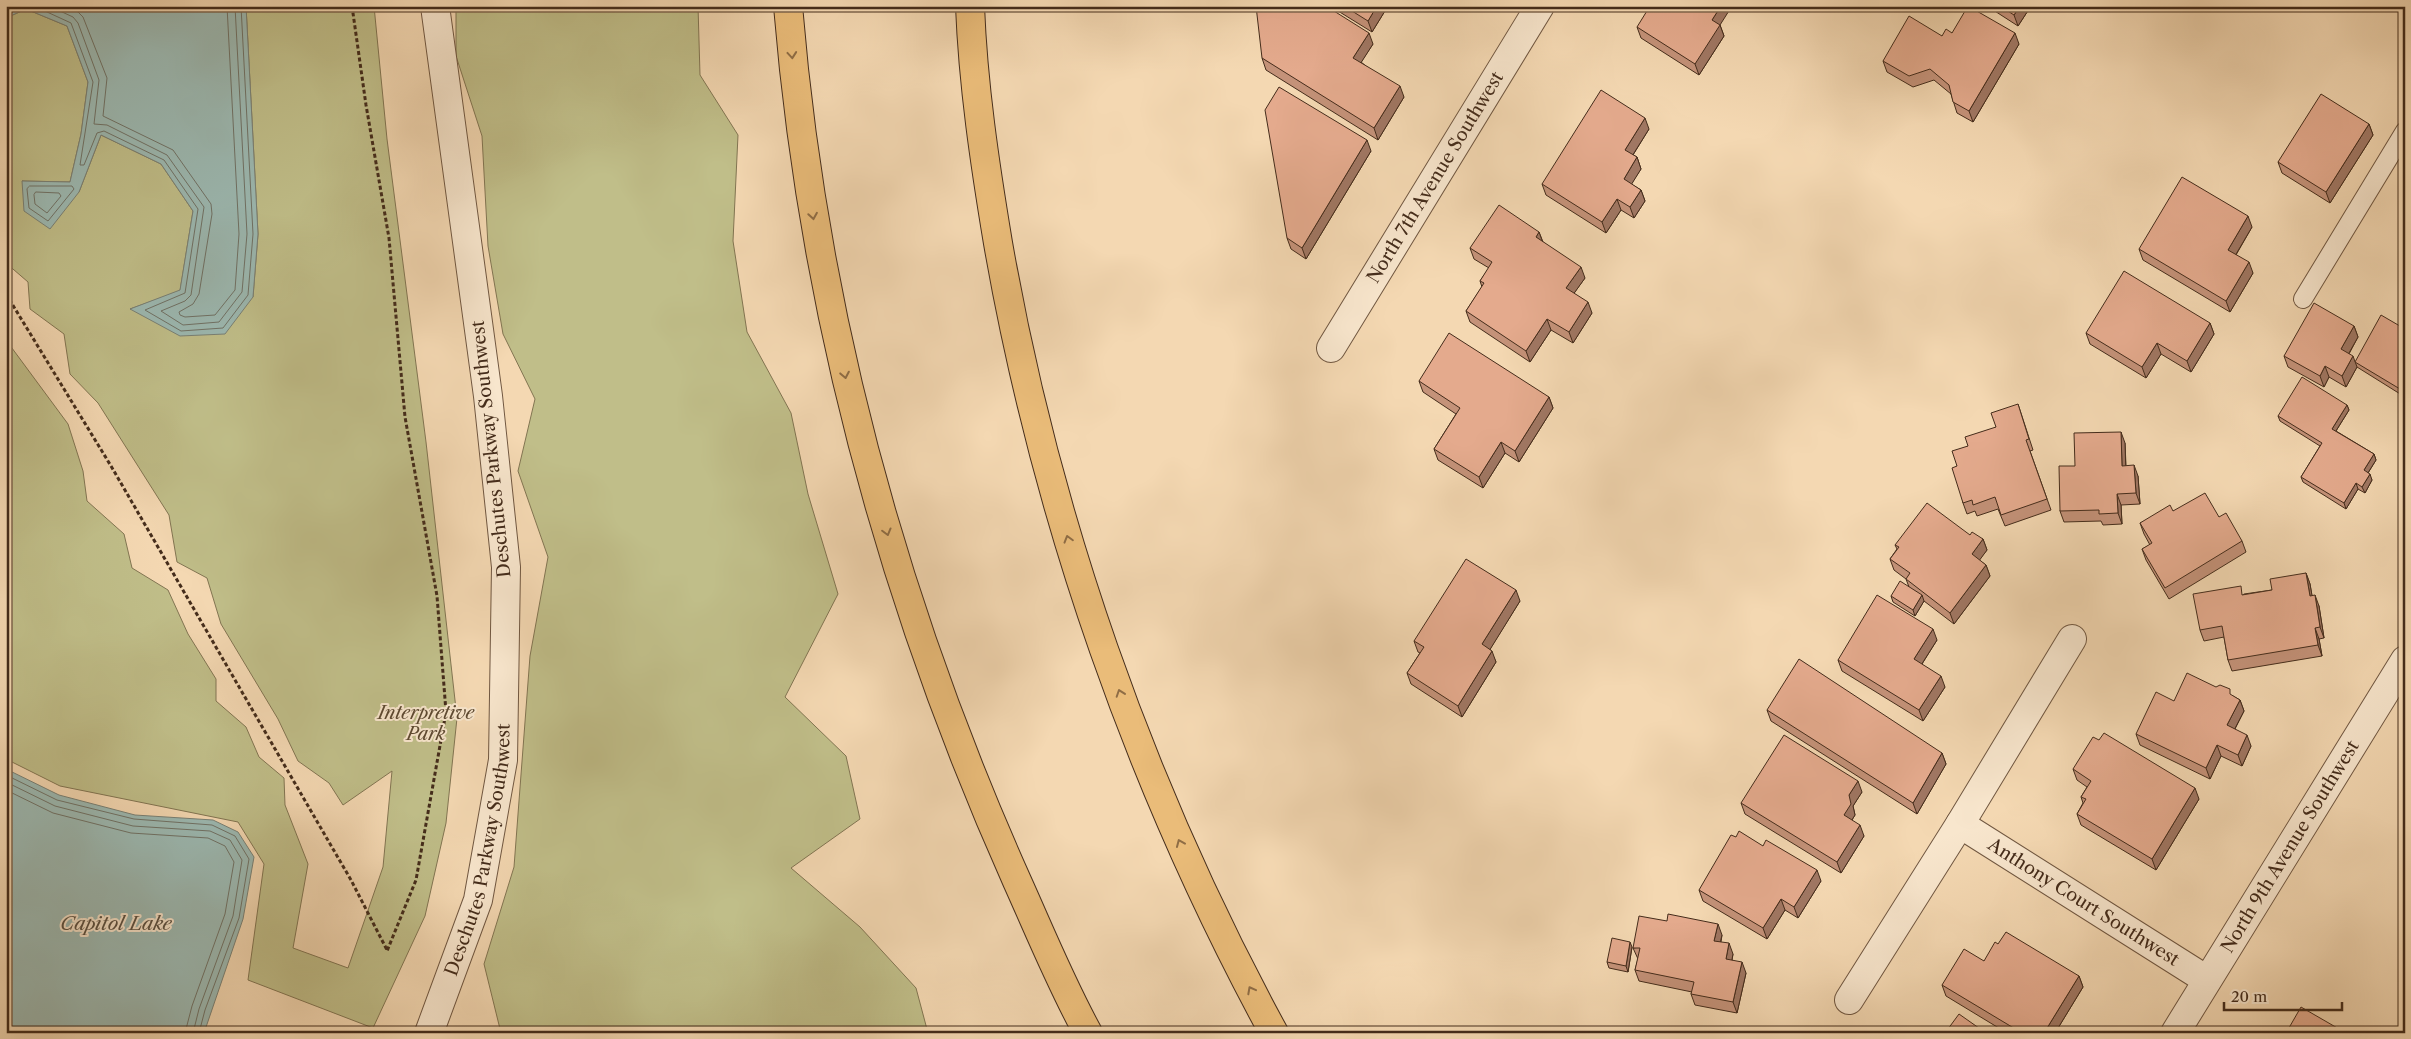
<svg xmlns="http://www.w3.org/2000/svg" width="2411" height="1039" font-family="'Libre Caslon Text',serif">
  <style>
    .green { fill: #c0be89; stroke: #827552 }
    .water { fill: #9cb9b2; stroke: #798176 }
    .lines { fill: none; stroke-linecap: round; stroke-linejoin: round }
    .shore { stroke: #707266; stroke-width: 1 }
    .service-casing { stroke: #705741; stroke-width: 20 }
    .minor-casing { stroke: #705741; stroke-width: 30 }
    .tertiary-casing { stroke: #705741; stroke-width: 30 }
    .motorway-casing { stroke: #442c1b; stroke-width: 30 }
    .path { stroke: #442c1b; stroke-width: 3; stroke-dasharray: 4 2.5; stroke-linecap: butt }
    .service { stroke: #f8e6cd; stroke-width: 18 }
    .minor { stroke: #f8e6cd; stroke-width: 28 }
    .tertiary { stroke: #f8e6cd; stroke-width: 28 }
    .motorway { stroke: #eabc79; stroke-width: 28 }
    .wall { fill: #c49279; stroke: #442c1b }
    .shaded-wall { fill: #a07763; stroke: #442c1b }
    .building { fill: #e4aa8d; stroke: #442c1b }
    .oneway { stroke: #8f6d45 }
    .labels { text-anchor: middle; stroke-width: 4; stroke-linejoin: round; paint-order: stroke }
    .street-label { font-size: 18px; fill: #442c1b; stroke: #f8e6cd }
    .park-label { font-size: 18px; font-style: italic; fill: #5d4931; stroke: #f8e6cd }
    .water-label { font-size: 19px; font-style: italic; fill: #5a4f41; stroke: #f8e6cd }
  </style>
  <rect width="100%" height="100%" fill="#f4d8b2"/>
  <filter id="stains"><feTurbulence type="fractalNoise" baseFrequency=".004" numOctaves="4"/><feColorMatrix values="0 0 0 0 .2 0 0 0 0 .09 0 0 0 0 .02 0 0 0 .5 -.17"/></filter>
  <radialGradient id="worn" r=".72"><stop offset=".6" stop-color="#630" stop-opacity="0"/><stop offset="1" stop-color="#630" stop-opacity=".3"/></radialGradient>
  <path class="green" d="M246,6H374L387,139L426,442L457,718L446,823L425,916L373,1028L248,980L264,864L238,822L60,786L6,759V340L68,424L83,471L87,501L124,534L132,568L168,590L188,634L216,679V701L246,727L259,757L284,778L285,805L308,864L293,948L348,968L383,867L392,771L343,805L329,783L298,761L278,719L221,624L207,578L177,562L169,515L98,403L70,374L64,334L30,309L28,282L6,263V18L26,9L67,26L88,82L81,134L70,182L22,181L79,192L101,135L161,164L193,211L180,291L130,309L253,297L258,234Z
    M456,6H698L700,75L738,135L733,241L747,332L791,413L808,494L838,594L785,697L846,756L860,819L791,868L860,927L916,988L928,1033H501L484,964L514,867L530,656L548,557L518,471L535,399L503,334L488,246L482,136L456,56Z"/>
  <path class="water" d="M6,6H246L258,234L253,297L225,334L180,336L130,309L180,290L193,211L161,164L101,135L79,192L50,229L24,211L22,181L70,182L81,134L88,82L67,26L26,9L6,18Z
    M6,769L59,795L135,815L213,820L238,832L254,857L243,919L204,1033H6Z"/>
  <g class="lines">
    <path class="shore" d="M34,6L71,23L93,82L80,165H84L97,133L104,131L164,160L198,209L185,293L145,310L181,331L223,328L248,295L253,234L241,6
      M49,6L73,17L78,23L99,80L94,124L107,125L167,155L204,207L191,295L185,301L161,311L183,325L219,322L242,292L247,234L235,6
      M68,6L78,12L83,17L107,78L103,116L173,150L211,204L212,214L199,294L193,304L179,312L180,315L185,317L215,315L235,290L239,234L227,6
      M30,186H72L74,189L48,221L29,208L27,189Z
      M36,192L59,193L61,196L47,213L35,204L34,195Z
      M6,775L57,800L134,819L212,825L235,836L249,859L239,918L205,1010L199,1033
      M6,782L55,806L133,826L210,831L230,840L242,860L233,916L199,1009L193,1033
      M6,790L53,813L131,833L208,838L225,846L234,862L225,914L192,1006L185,1033"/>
    <g class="service-casing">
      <path id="service" d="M2303,299L2405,131"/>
    </g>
    <g class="minor-casing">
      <g id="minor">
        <path id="s1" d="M1331,348L1540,6"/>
        <path id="s2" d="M1960,824L2207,980"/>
        <path d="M1849,1000L1960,824L2072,639"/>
      </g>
    </g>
    <g class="tertiary-casing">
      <g id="tertiary">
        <path id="s3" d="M429,1033L478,900L503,760L506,567L488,396L435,6"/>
        <path id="s4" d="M2175,1033L2405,660"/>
      </g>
    </g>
    <g class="motorway-casing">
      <path id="motorway" d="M788,6C813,309 893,604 1017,881C1040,932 1061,984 1088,1033
        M970,6C973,85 985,165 998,243C1046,518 1140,787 1274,1033"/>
    </g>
    <path class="path" d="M352,6L366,105L389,238L405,417L437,596L446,712L416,880L387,951
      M6,294L111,466L351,880L387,950"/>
    <use href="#service" class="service"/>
    <use href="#minor" class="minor"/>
    <use href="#tertiary" class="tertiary"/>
    <use href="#motorway" class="motorway"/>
  </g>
  <path class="wall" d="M1330,6H1388L1372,32Z
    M1987,6H2031L2018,26Z
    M2395,6H2405V13Z
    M1720,25L1724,36L1699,75L1641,38L1637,27Z
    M1952,33L2019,44L1973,122L1957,113L1951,94L1934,80L1913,87L1887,72L1883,61L1942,36Z
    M1373,44L1361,62L1404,97L1378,140L1266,70L1262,58Z
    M2369,124L2373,135L2330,203L2282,173L2278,162Z
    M1649,129L1633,155L1637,157L1641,169L1631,184L1641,190L1645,201L1634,218L1621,210L1606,233L1546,195L1542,184Z
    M1371,151L1306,259L1291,249L1287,238Z
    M2252,227L2236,255L2253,273L2230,312L2143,260L2139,249Z
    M1539,232L1543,242L1585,278L1574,293L1592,313L1573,343L1551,330L1530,362L1470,322L1466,311L1482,287L1480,281L1489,268L1474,259L1470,248Z
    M2210,323L2214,334L2191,372L2161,354L2146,378L2090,344L2086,333Z
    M2354,326L2358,337L2349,354L2355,362L2405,329V397L2357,367L2346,387L2329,377L2324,387L2288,367L2284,356Z
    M1419,381L1549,397L1553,408L1519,462L1505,453L1483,488L1438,460L1434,449L1456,414L1423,392Z
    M2018,404L2033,450L2030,451L2051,510L2005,526L1998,509L1977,516L1975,511L1967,514L1963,503L1957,466L1968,446L1996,427Z
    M2347,405L2349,410L2336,431L2374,454L2376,460L2368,473L2372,480L2365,493L2358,489L2346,509L2303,482L2301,477L2320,446L2280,421L2278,416Z
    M2125,443L2126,466L2138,476L2140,504L2121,505L2122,524L2103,525L2101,521L2064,522L2060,511L2075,466Z
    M2173,511L2219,517L2242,541L2246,552L2169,599L2146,560L2142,549L2150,545L2144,534L2140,523Z
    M1970,535L1983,539L1987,550L1979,560L1986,565L1990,576L1954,624L1924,601L1915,616L1893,602L1891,596L1909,587L1906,579L1894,570L1890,559L1897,549L1895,545Z
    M2306,573L2310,584L2312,596L2319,606L2324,638L2319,639L2322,656L2232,671L2228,660L2224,637L2204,641L2200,630L2244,594L2272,590Z
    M1520,601L1490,649L1496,662L1462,717L1411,684L1407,673L1420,653L1418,652L1414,641Z
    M1937,640L1922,664L1945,687L1923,721L1842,671L1838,660Z
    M2233,696L2240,700L2244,711L2235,729L2251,746L2242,766L2221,756L2210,779L2140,745L2136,734L2174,701Z
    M1767,710L1942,753L1946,764L1917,814L1771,721Z
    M2073,769L2199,799L2156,870L2081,825L2077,814L2083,803L2081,797L2087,787L2077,780Z
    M1862,792L1853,806L1855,815L1852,820L1864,836L1841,873L1745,814L1741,803Z
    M1821,881L1798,918L1785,910L1767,939L1703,901L1699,890Z
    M1722,935L1721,942L1733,954L1732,960L1746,973L1737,1013L1695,1005L1691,994L1692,992L1639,981L1635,970L1638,959L1633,948Z
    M1632,947L1628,972L1609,968L1607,962Z
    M1984,961L2079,976L2083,987L2055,1033H2007L1946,996L1942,985Z"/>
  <path class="shaded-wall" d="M1377,6H1388L1372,32L1368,21Z
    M1721,6H1732L1720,25L1724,36L1699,75L1695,64L1712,20Z
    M2020,6H2031L2018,26L2014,15Z
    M1369,33L1373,44L1357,69L1353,58Z
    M2015,33L2019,44L1973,122L1969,111Z
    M1400,86L1404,97L1378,140L1374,128Z
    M1645,118L1649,129L1629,161L1625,150Z
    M2369,124L2373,135L2330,203L2326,192Z
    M1367,140L1371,151L1306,259L1302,248Z
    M1637,157L1641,169L1628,190L1624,179Z
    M1641,190L1645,201L1634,218L1630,207Z
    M1617,199L1621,210L1606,233L1602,222Z
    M2248,216L2252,227L2232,261L2228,250Z
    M1539,232L1543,243L1536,237Z
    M2249,262L2253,273L2230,312L2226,301Z
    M1581,267L1585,278L1570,299L1566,288Z
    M1588,302L1592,313L1573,343L1569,332Z
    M1547,319L1551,330L1530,362L1526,351Z
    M2210,323L2214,334L2191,372L2187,361Z
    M2354,326L2358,337L2345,360L2341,349Z
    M2157,343L2161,354L2146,378L2142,367Z
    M2353,356L2357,367L2346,387L2342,376Z
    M2325,366L2329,377L2324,387L2320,376Z
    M1549,397L1553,408L1519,462L1515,451Z
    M2347,405L2349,410L2334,434L2332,429Z
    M2121,432L2125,443L2126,477L2122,466Z
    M1501,442L1505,453L1483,488L1479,477Z
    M2374,454L2376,460L2366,476L2364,470Z
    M2134,465L2138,476L2140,504L2136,493Z
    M2370,474L2372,480L2365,493L2362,487Z
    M2356,483L2358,489L2346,509L2344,503Z
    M2117,494L2121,505L2122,524L2118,513Z
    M1983,539L1987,550L1976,565L1972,554Z
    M1986,565L1990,576L1954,624L1950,613Z
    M2306,573L2310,584L2314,607L2310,596Z
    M1516,590L1520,601L1486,656L1482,644Z
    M1922,595L1924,601L1915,616L1913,610Z
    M2315,595L2319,606L2324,638L2320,627Z
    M2315,628L2319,639L2322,656L2318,645Z
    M1933,629L1937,640L1918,670L1914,659Z
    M1492,651L1496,662L1462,717L1458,706Z
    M1941,676L1945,687L1923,721L1919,710Z
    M2240,700L2244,711L2231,736L2227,725Z
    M2247,735L2251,746L2242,766L2238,755Z
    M2217,745L2221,756L2210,779L2206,768Z
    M1942,753L1946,764L1917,814L1913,803Z
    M1858,781L1862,792L1853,806L1855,815L1848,826L1844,815L1849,795Z
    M2195,788L2199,799L2156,870L2152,859Z
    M1860,825L1864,836L1841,873L1837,862Z
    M1817,870L1821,881L1798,918L1794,907Z
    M1781,899L1785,910L1767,939L1763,928Z
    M1718,924L1722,935L1718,952L1714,941Z
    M1630,942L1632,947L1628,972L1626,966Z
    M1729,943L1733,954L1730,970L1726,959Z
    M1742,962L1746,973L1737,1013L1733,1002Z
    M2079,976L2083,987L2055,1033H2044Z"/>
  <path class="building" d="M1256,6H1326L1369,33L1353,58L1400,86L1374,128L1262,58Z
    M1344,6H1377L1368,21Z
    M1650,6H1721L1712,20L1720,25L1695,64L1637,27Z
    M1968,6L2015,33L1969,111L1953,102L1949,85L1930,69L1909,76L1883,61L1909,16L1942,36L1946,29L1952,33Z
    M2000,6H2020L2014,15Z
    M1279,87L1367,140L1302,248L1287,238L1265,110Z
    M1601,90L1645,118L1625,150L1637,157L1624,179L1641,190L1630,207L1617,199L1602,222L1542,184Z
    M2321,94L2369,124L2326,192L2278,162Z
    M2182,177L2248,216L2228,250L2249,262L2226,301L2139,249Z
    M1499,205L1539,232L1536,237L1581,267L1566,288L1588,302L1569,332L1547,319L1526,351L1466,311L1484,283L1480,281L1492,262L1470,248Z
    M2124,271L2210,323L2187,361L2157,343L2142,367L2086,333Z
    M2314,303L2354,326L2341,349L2353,356L2342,376L2325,366L2320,376L2284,356Z
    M2381,315L2405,329V392L2355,362Z
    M1449,333L1549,397L1515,451L1501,442L1479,477L1434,449L1460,408L1419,381Z
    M2302,377L2347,405L2332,429L2374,454L2364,470L2370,474L2362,487L2356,483L2344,503L2301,477L2322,443L2278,416Z
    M2018,404L2029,439L2026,440L2047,499L2001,515L1995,497L1973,505L1972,500L1963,503L1952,468L1957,466L1952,451L1968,446L1965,437L1996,427L1991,413Z
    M2121,432L2122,466L2134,465L2136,493L2117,494L2118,513L2099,514V510L2060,511L2059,466H2075L2074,433Z
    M2205,493L2219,517L2226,513L2242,541L2165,588L2142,549L2152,543L2140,523L2170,505L2173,511Z
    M1927,503L1970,535L1972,532L1983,539L1972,554L1986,565L1950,613L1906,579L1910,573L1890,559L1899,547L1895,545Z
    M1466,559L1516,590L1482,644L1492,651L1458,706L1407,673L1424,647L1414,641Z
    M2306,573L2310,596L2315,595L2320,627L2315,628L2318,645L2228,660L2222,626L2200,630L2193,594L2241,586L2242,595L2272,590L2270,579Z
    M1900,581L1922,595L1913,610L1891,596Z
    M1877,595L1933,629L1914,659L1941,676L1919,710L1838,660Z
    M1799,659L1942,753L1913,803L1767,710Z
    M2187,673L2216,687L2220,685L2230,689V694L2240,700L2227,725L2247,735L2238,755L2217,745L2206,768L2136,734L2156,692L2174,701Z
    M2104,733L2195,788L2152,859L2077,814L2086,799L2081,797L2091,781L2073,769L2093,737L2099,740Z
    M1784,735L1858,781L1849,795L1851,804L1844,815L1860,825L1837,862L1741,803Z
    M1739,831L1763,846L1766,840L1817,870L1794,907L1781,899L1763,928L1699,890L1731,835L1736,837Z
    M1668,914L1718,924L1714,941L1729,943L1726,959L1742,962L1733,1002L1691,994L1694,982L1635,970L1640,948H1633L1639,916L1667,921Z
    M2006,932L2079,976L2044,1033H2022L1942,985L1964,949L1984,961L1995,942L1998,944Z
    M1612,938L1630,942L1626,966L1607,962Z
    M2301,1007L2346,1033H2286Z
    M1959,1014L1986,1033H1945Z
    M1637,1030L1638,1033H1612V1032Z"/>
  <defs><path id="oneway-chevron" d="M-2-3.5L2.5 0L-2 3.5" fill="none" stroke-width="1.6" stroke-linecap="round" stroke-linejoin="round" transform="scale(1.25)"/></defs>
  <g class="oneway">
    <use href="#oneway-chevron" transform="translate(792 55) rotate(85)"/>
    <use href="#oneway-chevron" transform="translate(813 216) rotate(81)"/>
    <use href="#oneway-chevron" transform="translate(845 375) rotate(79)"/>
    <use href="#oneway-chevron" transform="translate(887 532) rotate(75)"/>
    <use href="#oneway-chevron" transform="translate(1068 539) rotate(-106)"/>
    <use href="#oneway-chevron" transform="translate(1120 693) rotate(-109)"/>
    <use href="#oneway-chevron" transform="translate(1180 843) rotate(-113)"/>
    <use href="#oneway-chevron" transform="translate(1251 990) rotate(-118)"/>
  </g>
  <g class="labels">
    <g class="street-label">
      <text dy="6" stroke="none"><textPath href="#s1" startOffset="200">North 7th Avenue Southwest</textPath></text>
      <text transform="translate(491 449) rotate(-96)" y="6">Deschutes Parkway Southwest</text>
      <text dy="6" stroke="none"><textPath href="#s4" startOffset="219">North 9th Avenue Southwest</textPath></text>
      <text dy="6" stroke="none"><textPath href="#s3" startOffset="191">Deschutes Parkway Southwest</textPath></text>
      <text dy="6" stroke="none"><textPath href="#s2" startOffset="146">Anthony Court Southwest</textPath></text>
    </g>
    <g class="park-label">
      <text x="426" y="719">Interpretive<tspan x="426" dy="21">Park</tspan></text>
    </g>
    <g class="water-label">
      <text x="116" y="930">Capitol Lake</text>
    </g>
  </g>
  <rect width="2411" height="1039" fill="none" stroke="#f4d8b2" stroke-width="25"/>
  <rect x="8" y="8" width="2396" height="1024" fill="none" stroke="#442c1b" stroke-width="2.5"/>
  <rect x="12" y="12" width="2386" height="1014" fill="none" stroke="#442c1b"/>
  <path d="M2224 1002v8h118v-8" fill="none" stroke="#442c1b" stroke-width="2.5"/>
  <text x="2231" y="1002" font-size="15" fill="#442c1b" stroke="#f8e6cd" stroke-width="4" paint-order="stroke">20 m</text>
  <rect width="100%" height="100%" filter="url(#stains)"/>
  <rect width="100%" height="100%" fill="url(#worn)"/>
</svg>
